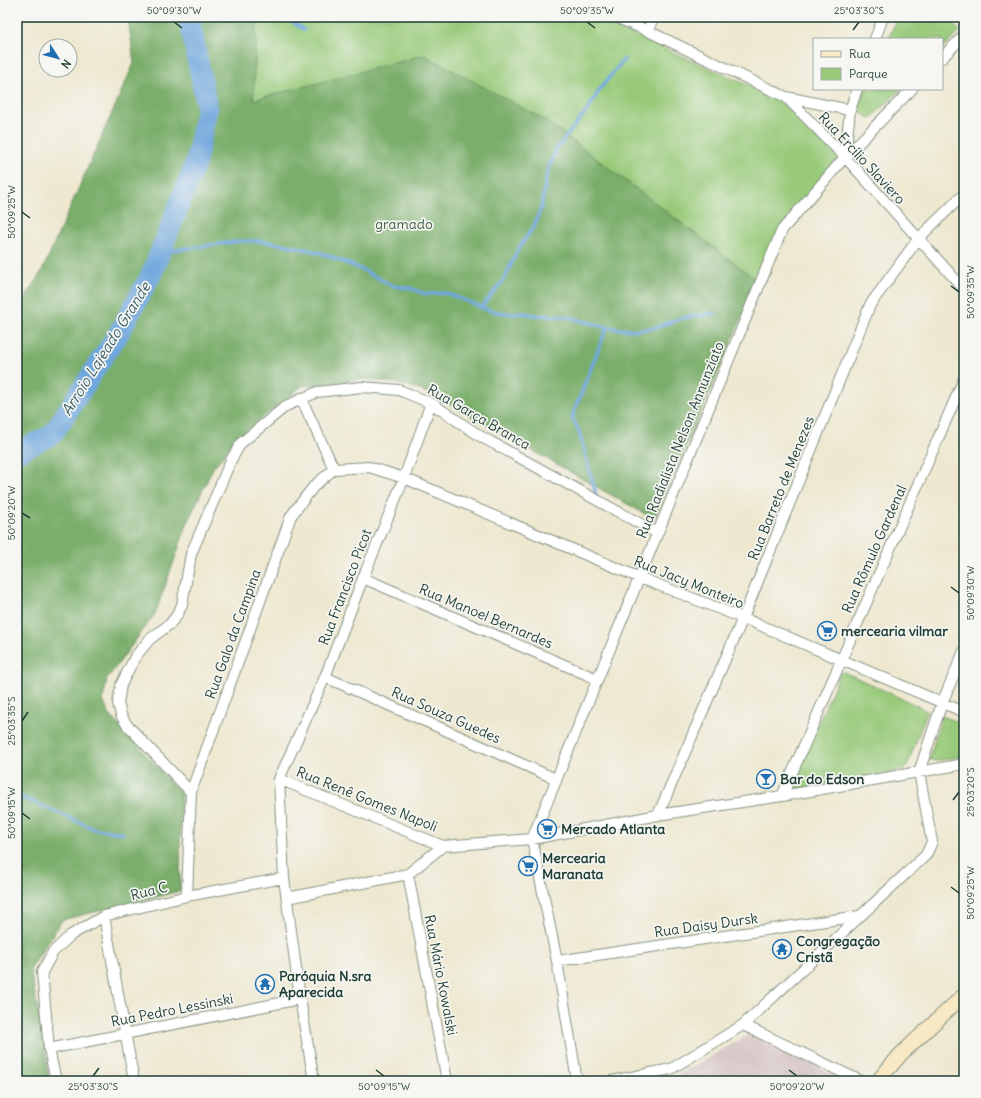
<svg xmlns="http://www.w3.org/2000/svg" width="981" height="1098" font-family="Delius,sans-serif">
  <style>
    .industrial { fill: #d1bfbf }
    .green { fill: #99ca7a; stroke: #5c8457 }
    .forest { fill: #7aae6a; stroke: #4c764f }
    .lines { fill: none; stroke-linecap: round; stroke-linejoin: round }
    .stream { stroke: #6fa7dd; stroke-width: 3.5 }
    .river { stroke: #6fa7dd; stroke-width: 21 }
    .street-casing { stroke: #869282; stroke-width: 12 }
    .secondary-casing { stroke: #869282; stroke-width: 16 }
    .street { stroke: #fff; stroke-width: 10 }
    .secondary { stroke: #f8e8c3; stroke-width: 14 }
    .ticks { fill: none; stroke: #1f3d34; stroke-width: 1.5 }
    .labels { text-anchor: middle; stroke-width: 3.5; stroke-linejoin: round; paint-order: stroke }
    .street-label { font-size: 14px; fill: #1f3d34; stroke: #f6f6f2 }
    .park-label { font-size: 14px; fill: #3e6046; stroke: #f6f6f2 }
    .poi-label { font-size: 14px; font-weight: bold; fill: #1f3d34; stroke: #f6f6f2; text-anchor: start }
    .water-label { font-size: 15px; font-style: italic; fill: #375d67; stroke: #f6f6f2 }
    .neatline { fill: none; stroke: #1f3d34; stroke-width: 1.5 }
    .ticks-label { font-size: 10px; text-anchor: middle; fill: #1f3d34 }
  </style>
  <rect width="100%" height="100%" fill="#f6f6f2"/>
  <filter id="ink" filterUnits="userSpaceOnUse"><feTurbulence type="fractalNoise" baseFrequency=".025" numOctaves="2"/><feDisplacementMap in="SourceGraphic" scale="8" xChannelSelector="R" yChannelSelector="G"/><feConvolveMatrix kernelMatrix="1 2 1 2 8 2 1 2 1" color-interpolation-filters="sRGB"/></filter>
  <filter id="wash" filterUnits="userSpaceOnUse"><feTurbulence type="fractalNoise" baseFrequency=".012" numOctaves="4" result="noise"/><feDisplacementMap in="SourceGraphic" scale="16" xChannelSelector="R" yChannelSelector="G"/><feGaussianBlur stdDeviation="0.9" result="paint"/><feColorMatrix in="noise" values="0 0 0 0 0 0 0 0 0 0 0 0 0 0 0 0 0 1.4 0 .05"/><feComposite in="paint" operator="in"/></filter>
  <g filter="url(#wash)">
    <rect width="100%" height="100%" fill="#eee8d0"/>
    <path class="industrial" d="M748,1035L813,1063L842,1081H649L676,1076Z"/>
    <path class="green" d="M257,17H593L775,97L841,159L781,229L758,281L545,120L253,100Z
      M898,17H946L960,31L942,49V39H888Z
      M866,89H901L871,118L856,111Z
      M844,672L922,708L927,712L907,766L903,770L794,790L791,786L840,673Z
      M942,716L964,724V756L936,761L929,759Z"/>
    <path class="forest" d="M128,17H257L253,100L424,55L545,120L758,281L654,519L435,396L407,385L365,379L302,386L237,438L213,468L189,519L155,614L107,679L103,700L109,714L181,793L180,891L62,920L30,970L44,1039L49,1081H17V310L42,271L134,63Z"/>
    <g class="lines">
      <path class="stream" d="M285,17L304,30
        M191,25L205,17
        M160,252L242,241H260L287,245L321,253L359,268L393,286L410,288L425,294L446,293L491,311L513,314L524,313L534,315L568,317L601,326L618,329L637,330L654,328L682,318L716,313
        M481,308L505,278L517,251L535,224L541,208L547,173L557,148L589,108L600,89L624,59
        M596,495L579,431L572,417L607,327
        M17,795L95,829L123,833"/>
      <path class="river" d="M17,452L52,435L120,331L152,273L196,162L207,107L189,17"/>
    </g>
  </g>
  <g filter="url(#ink)">
    <g class="lines">
      <g class="street-casing">
        <path id="street" d="M615,17L648,31L786,97L845,157L964,289
          M648,31L653,17
          M875,39L883,17
          M942,58L964,35
          M786,97L850,110
          M845,157L850,110L857,89
          M301,398L334,469
          M363,578L597,679
          M325,677L556,779
          M279,779L443,846L532,839L658,815L782,796L964,764
          M191,792L127,725L121,715L118,703L121,685L135,657L150,639L170,624L177,615L182,605L191,554L231,460L241,443L286,406L317,392L362,387L399,390L431,403L480,436L657,533
          M782,796L964,379
          M658,815L743,618L870,305L918,239L964,194
          M408,874L447,1081
          M187,896L191,792L291,516L314,486L334,469L369,467L404,478L638,577L743,618L964,712
          M287,898L408,874L443,846
          M104,916L134,1081
          M557,961L859,916
          M743,1025L861,1081
          M49,1049L300,999
          M56,1081L49,1049L42,972L53,952L71,935L104,916L187,896L284,878
          M314,1081L300,999L284,878L279,779L325,677L363,578L404,478L431,403
          M577,1081L557,961L532,839L782,230L845,157L912,89
          M612,1081L671,1069L743,1025L926,855L932,842L919,772L942,703L964,651"/>
      </g>
      <g class="secondary-casing">
        <path id="secondary" d="M878,1081L901,1054L964,995"/>
      </g>
      <use href="#street" class="street"/>
      <use href="#secondary" class="secondary"/>
    </g>
  </g>
  <path class="ticks" d="M174,22L182,28M587,22L595,28M853,30L859,22M22,212L30,218M951,286L959,292M22,513L30,518M951,587L959,593M22,721L28,712M953,800L959,792M22,813L30,819M951,887L959,893M376,1070L384,1076M789,1070L797,1076M93,1076L99,1068"/>
  <defs>
    <g id="supermarket-ring" transform="scale(1)"><circle r="9.5" fill="#f6f6f2" stroke="#1f6fb2" stroke-width="1.5"/><path d="M-6-5.5h2.5l.6 2H6L4.5 2H-2.5L-4.4-4H-6ZM-1.5 3.2a1.3 1.3 0 1 0 .1 0ZM3 3.2a1.3 1.3 0 1 0 .1 0Z" fill="#1f6fb2"/></g>
    <g id="bar-ring" transform="scale(1)"><circle r="9.5" fill="#f6f6f2" stroke="#1f6fb2" stroke-width="1.5"/><path d="M-6-5H6L.8 .8V4.5H3.5V6h-7V4.5H-.8V.8Z" fill="#1f6fb2"/></g>
    <g id="temple-ring" transform="scale(1)"><circle r="9.5" fill="#f6f6f2" stroke="#1f6fb2" stroke-width="1.5"/><path d="M0-6L5-2H3V0L6.5 2.5H4V6H1.5V3h-3V6H-4V2.5H-6.5L-3 0V-2H-5Z" fill="#1f6fb2"/></g>
  </defs>
  <g fill-rule="evenodd">
    <use href="#supermarket-ring" x="827" y="631"/>
    <use href="#bar-ring" x="766" y="779"/>
    <use href="#supermarket-ring" x="547" y="829"/>
    <use href="#supermarket-ring" x="528" y="866"/>
    <use href="#temple-ring" x="782" y="949"/>
    <use href="#temple-ring" x="265" y="984"/>
  </g>
  <g class="labels">
    <g class="street-label">
      <text transform="translate(862 158) rotate(47)" y="5">Rua Ercílio Slaviero</text>
      <text transform="translate(479 417) rotate(30)" y="5">Rua Garça Branca</text>
      <text transform="translate(680 440) rotate(-68)" y="5">Rua Radialista Nelson Annunziato</text>
      <text transform="translate(781 488) rotate(-68)" y="5">Rua Barreto de Menezes</text>
      <text transform="translate(874 549) rotate(-66)" y="5">Rua Rômulo Gardenal</text>
      <text transform="translate(689 582) rotate(22)" y="5">Rua Jacy Monteiro</text>
      <text transform="translate(345 587) rotate(-69)" y="5">Rua Francisco Picot</text>
      <text transform="translate(486 616) rotate(23)" y="5">Rua Manoel Bernardes</text>
      <text transform="translate(233 634) rotate(-70)" y="5">Rua Galo da Campina</text>
      <text transform="translate(446 715) rotate(24)" y="5">Rua Souza Guedes</text>
      <text transform="translate(367 799) rotate(22)" y="5">Rua Renê Gomes Napoli</text>
      <text transform="translate(149 891) rotate(-14)" y="5">Rua C</text>
      <text transform="translate(706 925) rotate(-8)" y="5">Rua Daisy Dursk</text>
      <text transform="translate(441 975) rotate(79)" y="5">Rua Mário Kowalski</text>
      <text transform="translate(172 1010) rotate(-11)" y="5">Rua Pedro Lessinski</text>
    </g>
    <g class="park-label">
      <text x="404" y="229">gramado</text>
    </g>
    <g class="poi-label">
      <text x="841" y="636">mercearia vilmar</text>
      <text x="780" y="784">Bar do Edson</text>
      <text x="561" y="834">Mercado Atlanta</text>
      <text x="542" y="863">Mercearia<tspan x="542" dy="16">Maranata</tspan></text>
      <text x="796" y="946">Congregação<tspan x="796" dy="16">Cristã</tspan></text>
      <text x="279" y="981">Paróquia N.sra<tspan x="279" dy="16">Aparecida</tspan></text>
    </g>
    <g class="water-label">
      <text transform="translate(106 349) rotate(-58)" y="5">Arroio Lajeado Grande</text>
    </g>
  </g>
  <rect width="981" height="1098" fill="none" stroke="#f6f6f2" stroke-width="44"/>
  <rect x="813" y="38" width="130" height="52" fill="#f6f6f2" stroke="#a0aca6"/>
  <rect x="821" y="51" width="20" height="6" fill="#f8e8c3" stroke="#a0aca6"/>
  <text x="849" y="58" font-size="12" fill="#1f3d34">Rua</text>
  <rect x="821" y="68" width="20" height="12" fill="#99ca7a" stroke="#a0aca6"/>
  <text x="849" y="78" font-size="12" fill="#1f3d34">Parque</text>
  <g transform="translate(58 58) rotate(126)"><circle r="19" fill="#f6f6f2" stroke="#a0aca6"/>
  <path d="M0-3L7 15L0 10L-7 15Z" fill="#1f6fb2"/>
  <text y="-6" font-size="11" font-weight="bold" text-anchor="middle" fill="#1f3d34">N</text>
  </g>
  <rect x="22" y="22" width="937" height="1054" class="neatline"/>
  <g class="ticks-label">
    <text x="174" y="14">50°09'30"W</text>
    <text x="587" y="14">50°09'35"W</text>
    <text x="859" y="14">25°03'30"S</text>
    <text transform="translate(11 212) rotate(-90)" y="4">50°09'25"W</text>
    <text transform="translate(970 292) rotate(-90)" y="4">50°09'35"W</text>
    <text transform="translate(11 513) rotate(-90)" y="4">50°09'20"W</text>
    <text transform="translate(970 593) rotate(-90)" y="4">50°09'30"W</text>
    <text transform="translate(11 721) rotate(-90)" y="4">25°03'35"S</text>
    <text transform="translate(970 792) rotate(-90)" y="4">25°03'20"S</text>
    <text transform="translate(11 813) rotate(-90)" y="4">50°09'15"W</text>
    <text transform="translate(970 893) rotate(-90)" y="4">50°09'25"W</text>
    <text x="93" y="1090">25°03'30"S</text>
    <text x="384" y="1090">50°09'15"W</text>
    <text x="797" y="1090">50°09'20"W</text>
  </g>
</svg>
